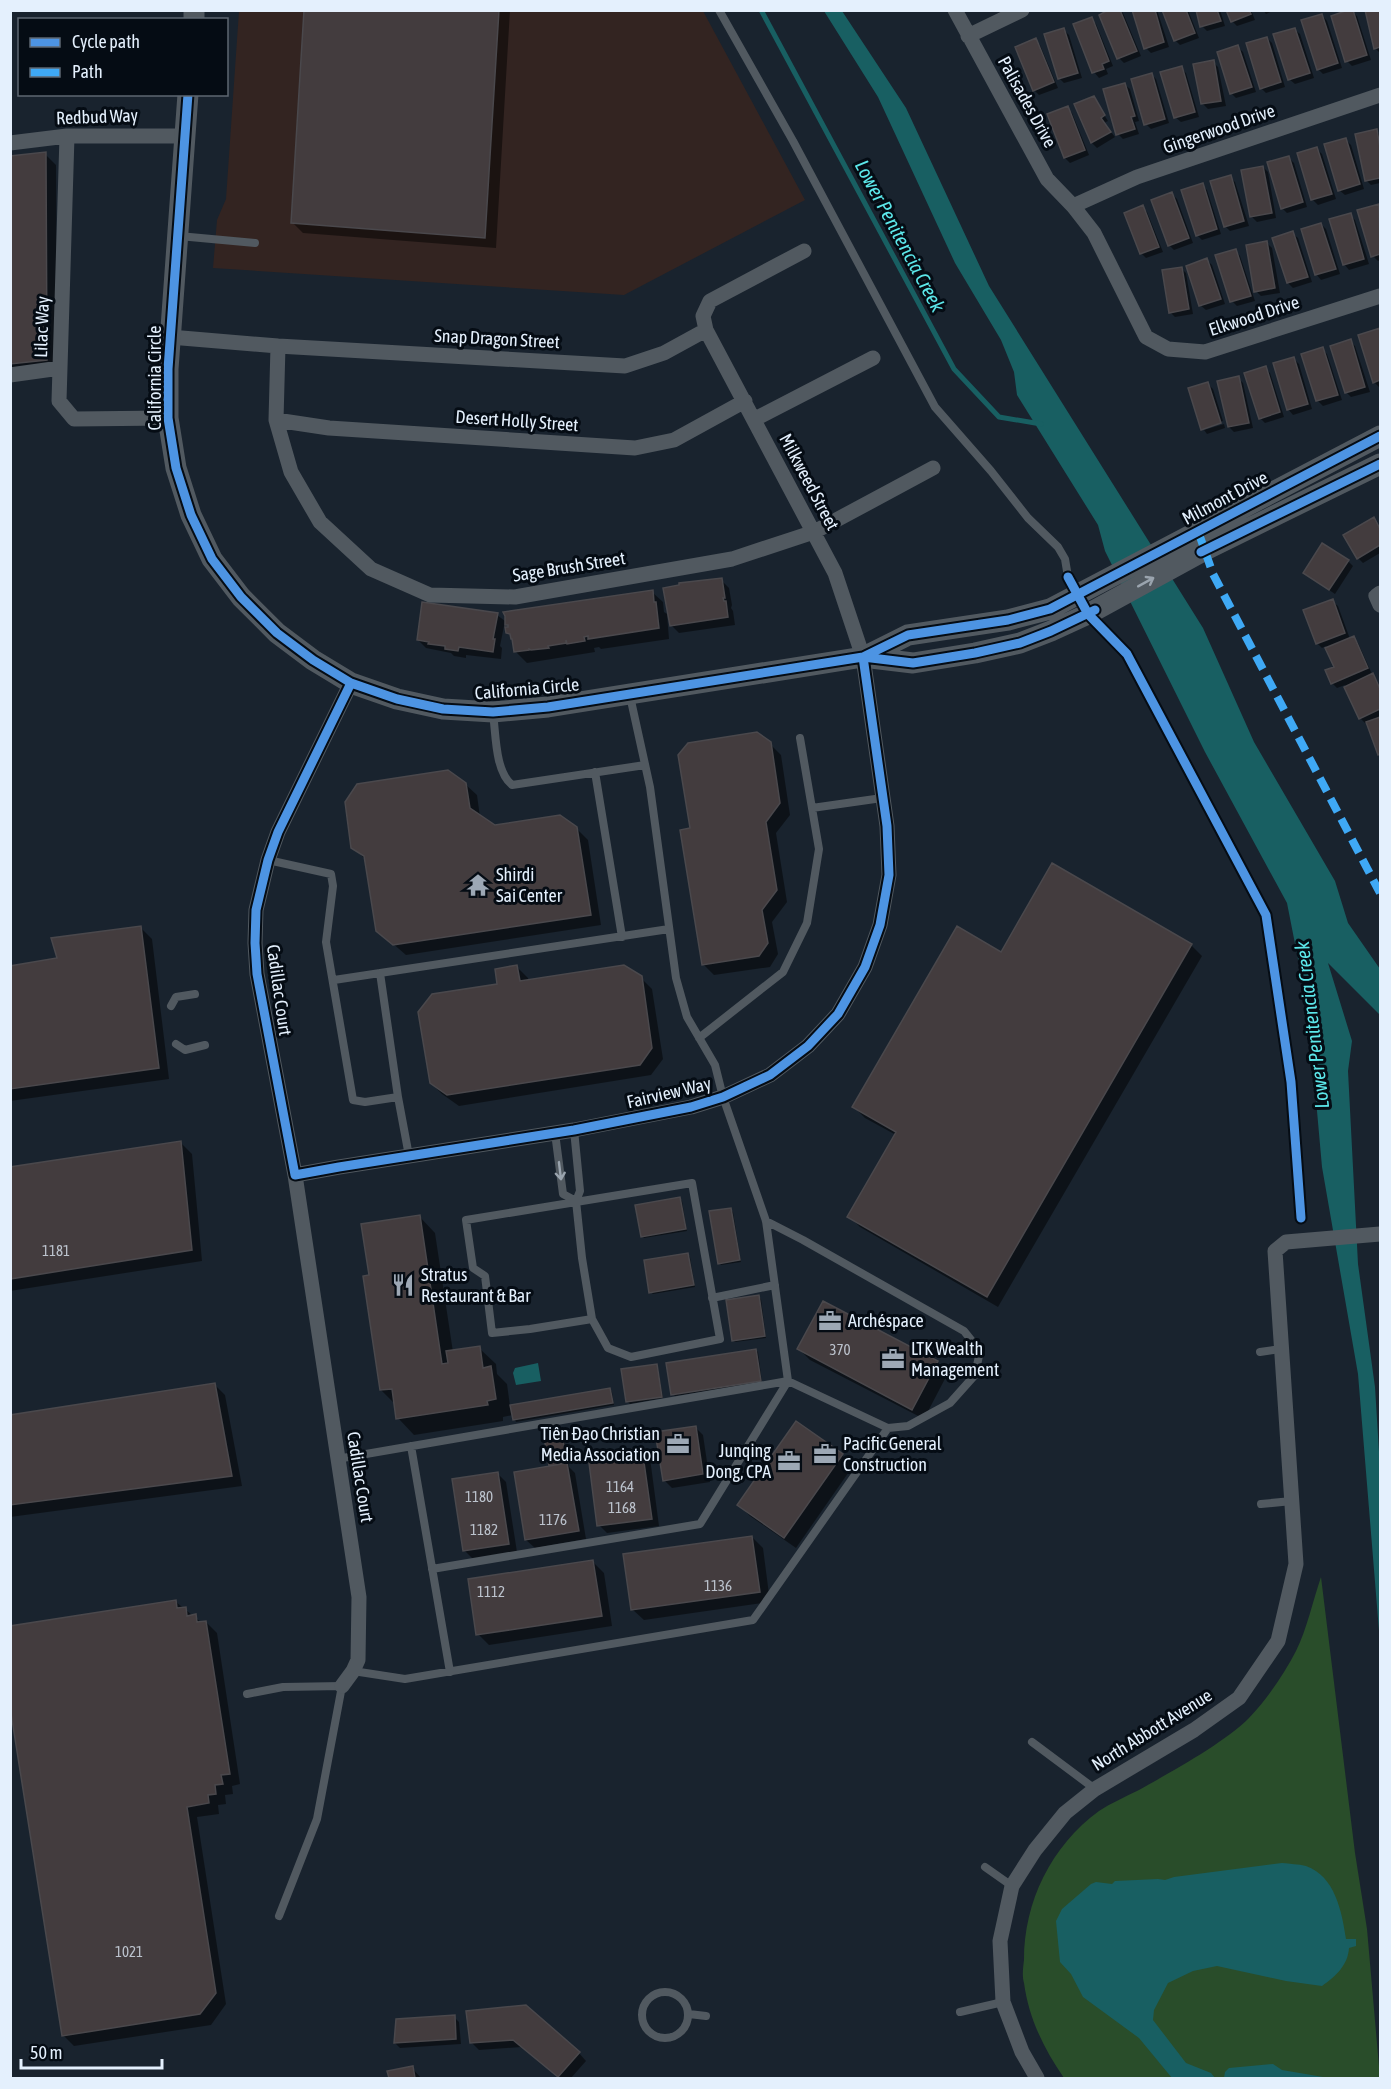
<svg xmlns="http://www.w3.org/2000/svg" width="1391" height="2089" font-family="'Asap Condensed',sans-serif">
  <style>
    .commercial { fill: #332421 }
    .green { fill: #294d2a }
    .water { fill: #185f62 }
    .shadow { fill: #0007 }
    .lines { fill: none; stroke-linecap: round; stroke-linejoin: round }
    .stream { stroke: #185f62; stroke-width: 5 }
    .building { fill: #433c3e; stroke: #4a484c; stroke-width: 1.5 }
    .lane { stroke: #515960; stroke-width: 8 }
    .street { stroke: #515960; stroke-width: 15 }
    .secondary { stroke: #515960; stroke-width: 21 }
    .quiet { stroke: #3fa9f5; stroke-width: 8; stroke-dasharray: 15 8; stroke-linecap: butt }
    .cycleway-casing { stroke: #050c14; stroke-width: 13 }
    .cycleway { stroke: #4d94e3; stroke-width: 9 }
    .oneway { stroke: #9aa4ae }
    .labels { text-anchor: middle; stroke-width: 6; stroke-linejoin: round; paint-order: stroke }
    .number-label { font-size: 15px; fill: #bcc3cd }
    .street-label { font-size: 18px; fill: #e4f0fd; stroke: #050c14 }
    .poi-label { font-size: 18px; fill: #e4f0fd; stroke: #050c14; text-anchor: start }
    .water-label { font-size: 20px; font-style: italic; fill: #5ce7ea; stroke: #050c14 }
  </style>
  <rect width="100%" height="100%" fill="#19232e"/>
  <path class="commercial" d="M239,11H703L805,200L624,295L213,268L217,220L226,199Z"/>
  <path class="green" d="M1321,1577L1355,1853L1367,1929L1380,2078H1064C1044,2049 1029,2019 1024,1983C1022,1976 1023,1968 1024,1960C1024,1902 1051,1846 1099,1811C1111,1803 1125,1797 1139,1790C1171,1772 1224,1743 1249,1718C1267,1699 1284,1674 1296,1651C1307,1629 1313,1600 1321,1577Z"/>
  <path class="water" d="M824,11H842L906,108L989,286L1203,628L1254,742L1335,881L1348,923L1380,969V1015L1328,963L1352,1041L1348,1071L1358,1264L1375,1387L1380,1468V1643L1358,1374L1322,1167L1308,1010L1287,903L1205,752L1105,551L1098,525L1017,395L1014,372L1001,340L955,263L878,97Z
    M538,1363L541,1381L516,1385L513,1373L515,1368Z
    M1282,1863C1290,1864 1298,1864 1306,1866C1335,1876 1342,1912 1346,1939H1356V1946L1349,1948C1348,1965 1336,1976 1322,1986L1286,1981L1217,1966L1193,1971L1168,1983L1154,2010L1153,2020L1186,2063L1211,2073L1215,2078H1172L1139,2038L1083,1997L1071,1974L1060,1962L1056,1921L1062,1909L1091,1884L1096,1882L1112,1884L1115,1881L1158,1879L1165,1880L1174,1877Z
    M1273,2064L1282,2070L1329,2078H1224L1225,2072L1229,2068Z"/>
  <path class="shadow" d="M306,10H510L496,248L303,233L292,222Z
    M1112,10H1120L1123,13L1141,56L1124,63L1119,58Z
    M1134,10H1157L1169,47L1151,53L1146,48Z
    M1164,10H1188L1199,38L1180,45L1175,40Z
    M1197,10H1220L1225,26L1207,31L1202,26Z
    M1228,10H1251L1255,20L1237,26L1232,21Z
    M1263,10H1275L1266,14Z
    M1366,10H1380V53L1375,48Z
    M1352,11L1357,16L1371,60L1352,66L1347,61Z
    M1322,15L1327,21L1342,68L1323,74L1318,69Z
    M1091,19L1096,24L1113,66L1106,69L1108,74L1099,78L1094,72L1075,25Z
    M1294,29L1300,34L1314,78L1295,84L1289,79Z
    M1064,30L1069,35L1082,78L1064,83L1059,78Z
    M1267,38L1272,43L1285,87L1266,93L1261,88Z
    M1035,40L1040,45L1058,88L1039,95L1034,90Z
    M1238,47L1243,52L1256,92L1236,98L1231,93Z
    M1213,62L1218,67L1226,106L1208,109L1203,104Z
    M1181,68L1186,73L1199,117L1181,122L1175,117Z
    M1151,74L1156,79L1169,123L1151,129L1146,124Z
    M1124,84L1130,89L1139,121L1135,122L1139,134L1123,139L1118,134Z
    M1093,98L1108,121L1104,123L1115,137L1097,148L1092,143L1076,104Z
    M1067,107L1072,113L1089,155L1070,163L1065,158Z
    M1376,131L1380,135V183L1371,185L1366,180Z
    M1346,140L1351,145L1364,189L1345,195L1339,190Z
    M1317,149L1322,154L1336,199L1318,205L1313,200L1298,154Z
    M45,154L56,165L57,370L10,376V158Z
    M1289,158L1294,163L1307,207L1287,213L1282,208Z
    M1263,167L1268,172L1276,218L1257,222L1252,217Z
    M1230,177L1235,182L1249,226L1230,231L1225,226Z
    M1202,185L1207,190L1221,234L1202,240L1197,235Z
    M1172,194L1177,199L1193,243L1174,250L1169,245Z
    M1379,206L1380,207V260L1378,261L1373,256Z
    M1142,207L1147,212L1163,252L1146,258L1141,253Z
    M1350,215L1355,220L1369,264L1349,270L1344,264Z
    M1321,224L1326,229L1340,274L1321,280L1316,274Z
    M1292,233L1298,238L1312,282L1293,288L1288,283Z
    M1267,243L1272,248L1280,293L1261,296L1256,291Z
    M1235,250L1240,256L1255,301L1237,306L1232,301Z
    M1207,260L1212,265L1225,304L1206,310L1200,305Z
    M1181,268L1186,273L1193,314L1175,317L1170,312Z
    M1379,330L1380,331L1379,387L1374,382Z
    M1350,341L1355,346L1370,392L1351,397L1346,392Z
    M1322,349L1327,354L1342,400L1323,406L1318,401L1303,355Z
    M1294,359L1299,364L1312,409L1293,415L1288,409Z
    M1265,368L1270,373L1284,417L1265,423L1260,418Z
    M1238,378L1243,383L1253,428L1234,432L1229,427Z
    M1208,384L1213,389L1223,421L1203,427V430L1202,429Z
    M1224,424L1225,428L1207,434L1204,430Z
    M1374,519L1380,528V553L1363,563L1358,558Z
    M1348,561L1353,566L1335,594L1304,573Z
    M721,580L729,588L732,605L731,608L733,611L735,625L679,633L671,625Z
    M652,592L663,602L664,612L667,614L669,639L601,649L599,647L594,648L595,652L527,663L516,652L514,639L508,632L510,628L507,624Z
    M1332,601L1338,606L1350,639L1353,638L1358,643L1372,674L1380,686V716L1378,717V719H1380V756L1367,722L1365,723L1360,718L1345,685L1337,688L1332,683L1336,667L1326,646L1322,648L1317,643Z
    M497,615L505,621L500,646L502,648L501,659L466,655V658L454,656L451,653L426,648L418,640Z
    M770,744L781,755L790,815L776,833L787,902L772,922L778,954L770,967L714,975L703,964L691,829Z
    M465,784L477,795L480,817L494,827L576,828L588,840L601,925L406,955L377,930L366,860L353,847Z
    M1053,865L1192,946L1202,956L998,1307L860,1227L849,1216L896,1135L865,1118L854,1107L1001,954Z
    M141,928L152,939L169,1079L10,1101V968L59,959Z
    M517,967L528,978V981L641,978L652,989L663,1059L651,1075L459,1106L442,1094L431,1083L499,985Z
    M181,1143L192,1154L202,1261L10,1291V1168Z
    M680,1199L682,1201L687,1231L644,1238L642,1236Z
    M731,1210L733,1212L741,1262L721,1265L719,1263Z
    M419,1216L435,1233L453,1352L479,1348L496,1364L497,1374L507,1384L510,1406L610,1389L612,1392L614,1405L516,1422L513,1415L503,1417V1421L414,1435L398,1418L395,1404L381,1390L371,1277Z
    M688,1254L690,1257L695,1287L653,1294L651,1292Z
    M759,1297L761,1299L766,1338L735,1342L733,1340Z
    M799,1349L937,1362L948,1373L924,1419L810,1360Z
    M756,1350L758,1352L762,1382L675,1396L673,1394Z
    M656,1365L658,1368L663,1398L630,1404L627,1401Z
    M214,1384L225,1395L242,1486L10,1517V1417Z
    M797,1424L842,1455L853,1466L796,1548L750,1516L739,1505Z
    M695,1427L703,1435L710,1482L672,1488L664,1480Z
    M562,1436L564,1438L569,1467L575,1473L586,1539L535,1548L526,1540L515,1473L551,1467L546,1439Z
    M642,1450L650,1458L659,1526L607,1533L599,1525Z
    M498,1474L506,1482L517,1552L473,1559L465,1551Z
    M752,1537L763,1548L770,1602L644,1620L633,1610Z
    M593,1562L604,1573L612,1626L489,1645L478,1634Z
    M176,1602L202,1623L206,1622L217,1633L240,1784L232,1786L233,1794L225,1795L226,1804L218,1805L219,1814L197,1817L226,2004L211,2025L74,2046L63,2035Z
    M468,2012L579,2053L586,2061L571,2078H560L522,2047L479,2050L471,2042Z
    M454,2017L459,2022L461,2044L400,2048L395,2043Z
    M412,2068L421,2078H390L389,2072Z"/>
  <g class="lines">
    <path class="stream" d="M761,10L954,369L999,417L1041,424"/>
  </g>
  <path class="building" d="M304,10H499L485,238L291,223Z
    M1108,10H1120L1137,51L1117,59L1099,15Z
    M1132,10H1155L1164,42L1144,49Z
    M1162,10H1186L1195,33L1174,41Z
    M1196,10H1217L1221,21L1200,27Z
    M1226,10H1249L1251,14L1231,22Z
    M1348,10H1353L1367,55L1345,62L1331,16Z
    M1365,10H1380V47L1374,49Z
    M1322,14L1338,63L1317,70L1301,20Z
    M1092,17L1109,61L1102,64L1104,69L1092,73L1073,24Z
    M1064,28L1078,73L1058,79L1044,34Z
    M1295,28L1310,73L1288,80L1273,34Z
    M1267,37L1281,82L1260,89L1246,43Z
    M1036,38L1054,82L1033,91L1015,47Z
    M1238,45L1252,87L1230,94L1217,52Z
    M1214,60L1221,101L1201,104L1193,64Z
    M1182,66L1195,112L1174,118L1160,72Z
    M1152,73L1165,119L1144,125L1131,79Z
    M1125,83L1135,116L1131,117L1135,129L1116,135L1103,89Z
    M1094,96L1105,115L1101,118L1111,132L1091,143L1074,104Z
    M1068,106L1085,150L1064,158L1047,114Z
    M1377,129L1380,148V178L1365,181L1355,134Z
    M1346,138L1360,184L1338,191L1324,144Z
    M1317,147L1332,194L1311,200L1297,153Z
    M46,152L47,360L10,364V156Z
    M1289,156L1303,202L1281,209L1267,162Z
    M1263,166L1272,213L1250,217L1241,170Z
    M1231,175L1244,221L1224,227L1210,181Z
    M1203,183L1217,229L1196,236L1181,190Z
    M1172,192L1189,238L1168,246L1151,200Z
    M1379,204L1380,254L1371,257L1357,210Z
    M1143,205L1159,247L1140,254L1124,213Z
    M1351,213L1364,259L1343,265L1329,219Z
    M1321,223L1336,269L1315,275L1301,229Z
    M1293,231L1308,277L1287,283L1272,238Z
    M1267,241L1275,288L1254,292L1246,245Z
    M1236,249L1251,296L1230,302L1215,255Z
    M1207,258L1221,299L1199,306L1186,266Z
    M1182,267L1189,309L1169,313L1162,270Z
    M1380,328V380L1373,383L1358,335Z
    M1351,339L1365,387L1345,393L1330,346Z
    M1323,347L1338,395L1316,401L1301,354Z
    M1294,357L1308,404L1287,410L1273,363Z
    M1266,366L1280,412L1259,419L1244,373Z
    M1239,376L1249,423L1228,427L1217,381Z
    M1208,382L1221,423L1201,430L1188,388Z
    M1374,517L1380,529V545L1357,559L1343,535Z
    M1322,543L1349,560L1329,590L1303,573Z
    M722,578L725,598H723L724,601H726L728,617L670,626L663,588L679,585V583Z
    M653,590L654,602H656L659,628L588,639V636L584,637L585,641L567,644L566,640V643L548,646L549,648L531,650L529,649V650L514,652L512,639H511L510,634L506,633L505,627H508V625H505V616L503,612Z
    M1333,599L1345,633L1316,644L1303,610Z
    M422,602L498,613L493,639H495L493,652L459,647L458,651L445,649V646L428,644L429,642L417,640Z
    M1354,636L1368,668L1331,684L1325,670L1334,667L1325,648Z
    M1373,673L1380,689V709L1359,719L1344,687Z
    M1380,717V754L1378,755L1366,722Z
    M757,732L771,742L780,803L766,822L777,890L762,910L768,943L759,956L702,965L680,830L690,828L678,755L688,743Z
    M448,770L466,783L470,808L495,825L560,815L577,827L591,915L393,945L376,931L364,856L351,848L345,802L357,784Z
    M1052,863L1192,944L987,1297L847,1217L896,1132L852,1107L957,926L1001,952Z
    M141,926L159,1068L10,1089V966L57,958L51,938Z
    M517,965L520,981L624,965L642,976L652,1048L640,1065L447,1095L430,1083L418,1012L432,994L497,984L495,969Z
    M181,1141L192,1250L10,1279V1167Z
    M680,1197L686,1229L641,1237L635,1205Z
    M731,1208L740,1260L718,1264L709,1211Z
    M420,1215L442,1364L448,1363L446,1351L480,1346L483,1368L491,1366L496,1399L487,1401L488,1405L396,1419L392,1389L380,1390L363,1276L369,1275L361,1224Z
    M688,1253L694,1285L649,1293L644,1260Z
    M759,1295L765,1336L732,1341L726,1300Z
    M823,1301L938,1361L912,1410L797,1349Z
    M756,1349L761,1381L671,1395L666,1363Z
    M657,1364L662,1397L626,1402L621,1369Z
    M215,1383L232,1476L10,1505V1415Z
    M610,1388L613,1403L513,1420L510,1405Z
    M796,1421L843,1454L784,1538L737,1505Z
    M696,1426L703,1474L663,1481L655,1432Z
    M562,1434L567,1463L549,1466L544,1437Z
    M642,1448L652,1519L597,1526L588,1455Z
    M567,1463L579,1531L525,1540L514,1472Z
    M498,1472L509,1544L463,1551L452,1479Z
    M752,1536L760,1592L631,1610L623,1554Z
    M593,1560L602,1616L476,1635L468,1579Z
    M176,1600L177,1608L186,1607L187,1616L196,1614L197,1622L206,1621L230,1774L221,1775L223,1784L215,1785L216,1794L208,1795L209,1803L187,1807L216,1993L200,2014L62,2036L10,1707V1626Z
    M526,2005L580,2052L558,2077L513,2040L470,2043L466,2011Z
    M455,2015L456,2039L394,2043L396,2019Z
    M413,2066L415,2078H389L387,2071Z"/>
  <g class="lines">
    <path class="lane" d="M719,10L793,141L935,407L991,471L1028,518L1058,547L1065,559L1068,577
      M179,236L255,243
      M493,713C496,735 495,771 512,785L645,765
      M595,772L622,937
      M812,808L882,798
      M268,860L331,874L333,886L326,942L353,1100L365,1102L398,1097L409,1156
      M380,973L398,1097
      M334,980L669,929
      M171,1006L176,997L195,994
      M699,1038L783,972L807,923L819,849L800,738
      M176,1044L185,1050L205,1045
      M574,1130L580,1191L576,1201L582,1258L592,1319L608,1348L631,1357L720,1339L692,1183L466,1220L473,1268L485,1276L492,1333L530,1329L592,1319
      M555,1133L563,1194L576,1201
      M766,1221L803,1240L964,1331L980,1351L975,1375L950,1403L908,1426L888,1428
      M712,1298L775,1285
      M1260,1352L1281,1349
      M411,1446L450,1672
      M337,1459L788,1381L888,1428L753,1620L405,1679L353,1671
      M1261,1504L1292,1501
      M432,1569L700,1524L788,1381L766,1221L723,1097L715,1065L687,1017L676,978L650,787L630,696
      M247,1694L283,1687L342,1686L317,1819L279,1916
      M1032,1742L1095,1789
      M985,1867L1012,1886
      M642 2015a23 23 0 1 1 46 0a23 23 0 1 1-46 0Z
      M960,2012L1003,2002
      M689,2014L706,2016"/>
    <path class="street" d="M955,10L1047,179L1073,206L1094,233L1146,337L1168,349L1205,352L1380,296
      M968,36L1022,10
      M67,136L59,401L74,419L168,418
      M10,143L67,136H185
      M1073,206L1137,177L1380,95
      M170,337L278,346L625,366L664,353L706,330
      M278,346L276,420L291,472L320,522L371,569L430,595L515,597L732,559L814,532L933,468
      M10,375L60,368
      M755,419L873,358
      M276,420L329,428L635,448L674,440L745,401
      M1380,593L1376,596L1380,605
      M295,1175L339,1167L574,1130L691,1107L723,1097L770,1075L808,1046L838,1014L865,967L880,925L889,875L887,826L863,657L835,573L706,330L703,316L710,301L804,251
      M342,1686L353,1671L358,1660L359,1597L295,1175L257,974L255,943L256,910L268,860L278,832L351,683
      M1037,2078L1022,2052L1003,2002L1000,1941L1012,1886L1035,1850L1065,1813L1095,1789L1194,1730L1239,1698L1278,1641L1296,1564L1275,1251L1286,1242L1380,1234"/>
    <path class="secondary" d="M194,20V10
      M188,94L168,369V418L176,468L191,515L212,559L241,597L277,633L313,660L351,683L397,699L443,709L493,712L548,707L863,657L913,663L975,653L1020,643L1051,631L1088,614L1205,550L1380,464
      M864,657L908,635L1008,620L1050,609L1380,436"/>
    <path class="quiet" d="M1198,531L1213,574L1380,893"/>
    <g class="cycleway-casing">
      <path id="cycleway" d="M188,94L168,369V418L176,468L191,515L212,559L241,597L277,633L313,660L351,683L397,699L443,709L493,712L548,707L863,657L913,663L975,653L1020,643L1051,631L1095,610
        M1201,552L1380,464
        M1068,577L1088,614L1127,654L1266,915L1291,1082L1301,1218
        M863,657L908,635L1008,620L1050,609L1380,436
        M351,683L278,832L268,860L256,910L255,943L257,974L295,1175L339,1167L574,1130L691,1107L723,1097L770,1075L808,1046L838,1014L865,967L880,925L889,875L887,826L863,657"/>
    </g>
    <use href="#cycleway" class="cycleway"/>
  </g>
  <defs><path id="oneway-shaft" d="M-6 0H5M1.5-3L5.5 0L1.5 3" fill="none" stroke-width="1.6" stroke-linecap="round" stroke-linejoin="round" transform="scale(1.5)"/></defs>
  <g class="oneway">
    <use href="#oneway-shaft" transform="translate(1146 582) rotate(-29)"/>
    <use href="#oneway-shaft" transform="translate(560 1171) rotate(83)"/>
  </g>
  <defs>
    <g id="temple-bare" transform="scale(1.8)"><path d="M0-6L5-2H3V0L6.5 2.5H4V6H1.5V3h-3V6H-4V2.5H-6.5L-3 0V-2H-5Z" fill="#9da8b5" stroke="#050c14" stroke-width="2.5" paint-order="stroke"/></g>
    <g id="restaurant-bare" transform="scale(1.8)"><path d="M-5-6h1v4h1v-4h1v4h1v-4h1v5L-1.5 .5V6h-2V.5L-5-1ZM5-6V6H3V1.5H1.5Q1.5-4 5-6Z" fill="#9da8b5" stroke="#050c14" stroke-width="2.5" paint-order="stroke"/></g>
    <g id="office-bare" transform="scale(1.8)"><path d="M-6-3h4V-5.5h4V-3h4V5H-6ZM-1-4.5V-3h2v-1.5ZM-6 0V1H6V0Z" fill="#9da8b5" stroke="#050c14" stroke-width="2.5" paint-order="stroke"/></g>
  </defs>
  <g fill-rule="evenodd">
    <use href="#temple-bare" x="478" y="885"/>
    <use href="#restaurant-bare" x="403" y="1285"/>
    <use href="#office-bare" x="830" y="1321"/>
    <use href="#office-bare" x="893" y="1359"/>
    <use href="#office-bare" x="678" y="1444"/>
    <use href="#office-bare" x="825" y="1454"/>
    <use href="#office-bare" x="789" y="1461"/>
  </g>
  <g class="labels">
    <g class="number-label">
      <text x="56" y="1256">1181</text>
      <text x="840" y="1355">370</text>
      <text x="620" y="1492">1164</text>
      <text x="479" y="1502">1180</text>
      <text x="622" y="1513">1168</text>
      <text x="553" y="1525">1176</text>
      <text x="484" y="1535">1182</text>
      <text x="718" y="1591">1136</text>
      <text x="491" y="1597">1112</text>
      <text x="129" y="1957">1021</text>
    </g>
    <g class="street-label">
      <text transform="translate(1027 102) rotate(61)" y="6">Palisades Drive</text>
      <text transform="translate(97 117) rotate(-2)" y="6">Redbud Way</text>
      <text transform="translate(1219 129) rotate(-19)" y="6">Gingerwood Drive</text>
      <text transform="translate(1254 316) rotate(-18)" y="6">Elkwood Drive</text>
      <text transform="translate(42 327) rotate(-88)" y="6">Lilac Way</text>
      <text transform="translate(497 339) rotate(3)" y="6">Snap Dragon Street</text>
      <text transform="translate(155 378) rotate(-90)" y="6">California Circle</text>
      <text transform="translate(517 421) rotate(4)" y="6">Desert Holly Street</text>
      <text transform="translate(809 482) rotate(62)" y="6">Milkweed Street</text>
      <text transform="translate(1225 498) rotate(-28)" y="6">Milmont Drive</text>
      <text transform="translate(569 567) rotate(-9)" y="6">Sage Brush Street</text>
      <text transform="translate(527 689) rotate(-5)" y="6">California Circle</text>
      <text transform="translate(279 990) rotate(82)" y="6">Cadillac Court</text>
      <text transform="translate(669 1093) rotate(-13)" y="6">Fairview Way</text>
      <text transform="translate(360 1477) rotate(81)" y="6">Cadillac Court</text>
      <text transform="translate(1152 1730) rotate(-32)" y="6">North Abbott Avenue</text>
    </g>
    <g class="poi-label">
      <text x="496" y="881">Shirdi<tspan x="496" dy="21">Sai Center</tspan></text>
      <text x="421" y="1281">Stratus<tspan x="421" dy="21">Restaurant &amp; Bar</tspan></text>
      <text x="848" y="1327">Archéspace</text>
      <text x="911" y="1355">LTK Wealth<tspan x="911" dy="21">Management</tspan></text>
      <text x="660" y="1440" text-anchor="end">Tiên Đạo Christian<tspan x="660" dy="21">Media Association</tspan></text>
      <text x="843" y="1450">Pacific General<tspan x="843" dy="21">Construction</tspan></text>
      <text x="771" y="1457" text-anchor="end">Junqing<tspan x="771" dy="21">Dong, CPA</tspan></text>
    </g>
    <g class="water-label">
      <text transform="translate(900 236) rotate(62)" y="7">Lower Penitencia Creek</text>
      <text transform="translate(1312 1025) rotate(-97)" y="7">Lower Penitencia Creek</text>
    </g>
  </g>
  <rect width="1391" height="2089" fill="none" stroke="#e4f0fd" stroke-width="24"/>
  <rect x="18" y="18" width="210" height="78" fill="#050c14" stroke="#5e6771" stroke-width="1.5"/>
  <rect x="30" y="38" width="30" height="9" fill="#4d94e3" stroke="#5e6771" stroke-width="1.5"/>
  <text x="72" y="48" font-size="18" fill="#e4f0fd">Cycle path</text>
  <rect x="30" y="68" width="30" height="9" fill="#3fa9f5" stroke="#5e6771" stroke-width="1.5"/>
  <text x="72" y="78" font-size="18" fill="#e4f0fd">Path</text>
  <path d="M21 2059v9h141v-9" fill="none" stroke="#e4f0fd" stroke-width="3"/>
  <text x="30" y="2059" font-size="18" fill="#e4f0fd" stroke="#050c14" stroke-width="4.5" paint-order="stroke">50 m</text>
</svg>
